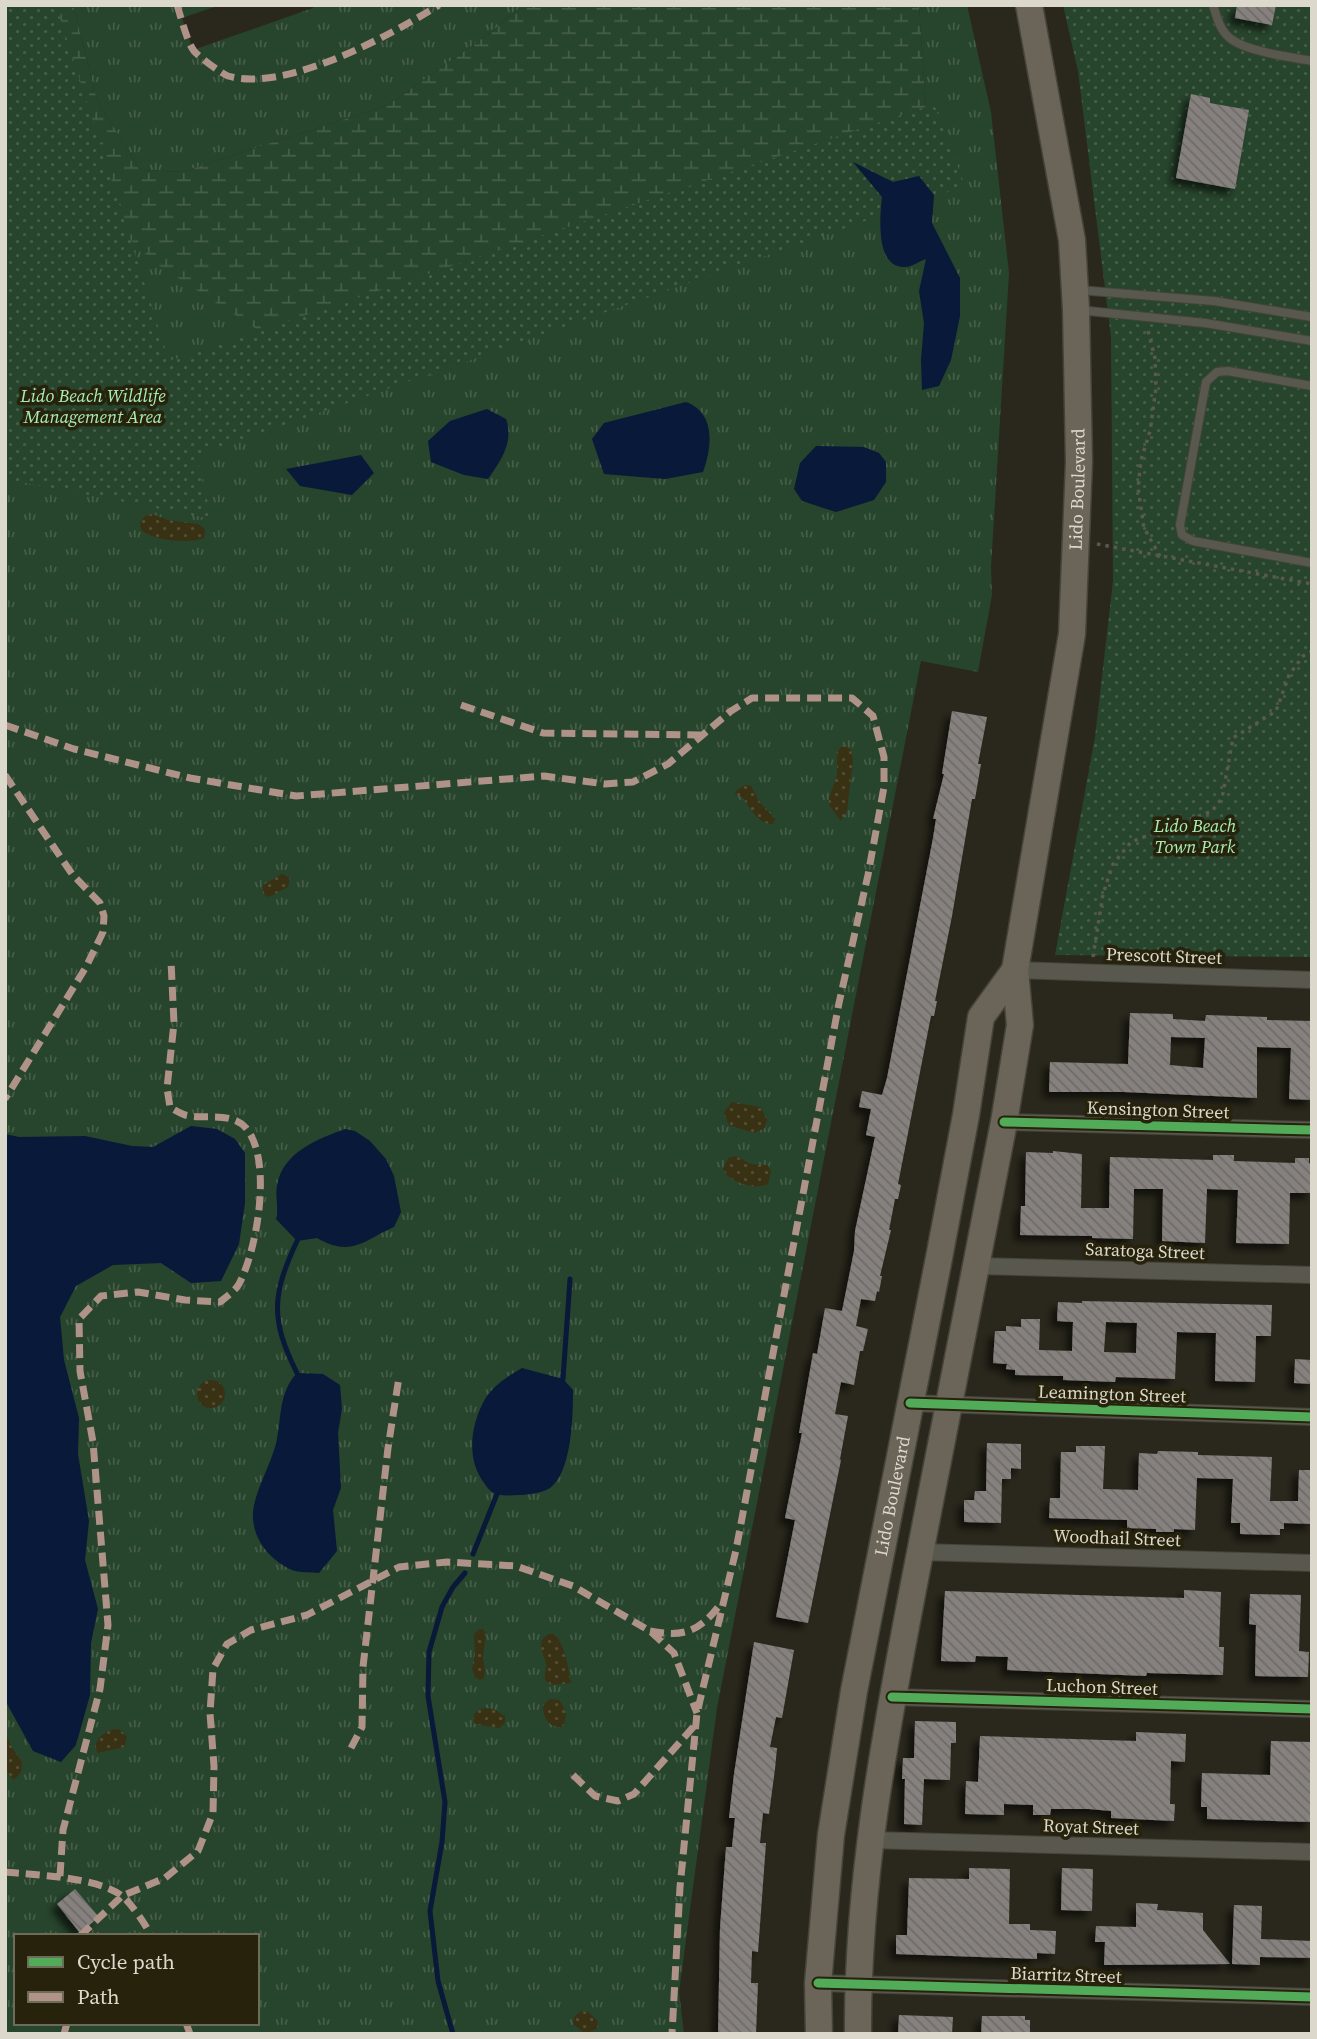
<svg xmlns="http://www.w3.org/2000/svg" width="1317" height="2039" font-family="'Source Serif 4',serif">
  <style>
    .grass { fill: url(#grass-tufts); fill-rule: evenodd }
    .wetland { fill: url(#wetland-marsh) }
    .sand { fill: url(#sand-dots) }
    .park { fill: url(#park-dots) }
    .water { fill: #091939 }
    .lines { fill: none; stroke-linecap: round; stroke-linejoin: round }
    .stream { stroke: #091939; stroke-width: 5 }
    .building { fill: url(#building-back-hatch); fill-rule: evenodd; filter: url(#shadow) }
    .service-casing { stroke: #46443a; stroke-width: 10 }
    .minor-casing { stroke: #46443a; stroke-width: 18 }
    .trunk-casing { stroke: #46443a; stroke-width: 29 }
    .path { stroke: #5a5851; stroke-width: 3.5; stroke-dasharray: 3.5 5; stroke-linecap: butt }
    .service { stroke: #59584f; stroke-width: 8 }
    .minor { stroke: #59584f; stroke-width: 16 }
    .trunk { stroke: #6b6458; stroke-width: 26 }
    .quiet { stroke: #af9288; stroke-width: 7; stroke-dasharray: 14 7; stroke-linecap: butt }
    .cycleway-casing { stroke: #26220c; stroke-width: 13 }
    .cycleway { stroke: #51ab58; stroke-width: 9 }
    .labels { text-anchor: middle; stroke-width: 7; stroke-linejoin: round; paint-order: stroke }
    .park-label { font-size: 18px; font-style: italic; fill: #a7edb4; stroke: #26220c }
    .street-label { font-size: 18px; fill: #dcd9cc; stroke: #26220c }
  </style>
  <defs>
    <pattern id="grass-tufts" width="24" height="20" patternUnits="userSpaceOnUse" patternTransform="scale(1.75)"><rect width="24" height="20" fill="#27442c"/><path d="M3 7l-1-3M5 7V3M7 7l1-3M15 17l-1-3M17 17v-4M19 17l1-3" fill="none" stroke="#465e49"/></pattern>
    <pattern id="wetland-marsh" width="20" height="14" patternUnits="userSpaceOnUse" patternTransform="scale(1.75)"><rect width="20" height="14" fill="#27442c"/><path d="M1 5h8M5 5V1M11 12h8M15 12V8" fill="none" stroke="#465e49"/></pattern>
    <pattern id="sand-dots" width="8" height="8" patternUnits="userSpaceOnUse" patternTransform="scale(1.75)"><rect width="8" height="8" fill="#393113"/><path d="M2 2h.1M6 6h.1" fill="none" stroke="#554e34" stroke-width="1.8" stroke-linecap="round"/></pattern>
    <pattern id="park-dots" width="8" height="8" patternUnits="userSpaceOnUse" patternTransform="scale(1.75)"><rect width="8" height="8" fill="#27442c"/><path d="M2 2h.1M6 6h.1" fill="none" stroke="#465e49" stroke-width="1.8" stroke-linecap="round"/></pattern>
    <pattern id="building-back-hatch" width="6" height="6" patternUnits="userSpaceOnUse" patternTransform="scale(1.75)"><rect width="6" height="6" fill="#86817e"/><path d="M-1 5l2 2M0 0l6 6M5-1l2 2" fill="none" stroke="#6e6b67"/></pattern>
    <filter id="shadow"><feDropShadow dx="-6" dy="6" stdDeviation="3.5" flood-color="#0009"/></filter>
  </defs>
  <rect width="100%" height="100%" fill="#2a281c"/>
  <path class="grass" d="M73,5H220L182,18L193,50L313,8V5H523L490,33L388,105L182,172L140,170L97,100Z
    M919,5H967L991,112L1009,273L991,567L992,595L978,672L921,661L717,1708L679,1992L684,2034H5V31L80,194L928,138ZM16,1936H257V2023H16Z"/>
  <path class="wetland" d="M5,5H73L97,100L140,170L182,172L388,105L490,33L523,5H919L928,138L767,243L431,376L281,345L158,265L80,194Z"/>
  <path class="sand" d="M152,514L168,520L198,524L205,529L204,538C188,544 155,541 141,530L140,523L144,517Z
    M843,745L851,750L853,760L848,801L847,811L841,821L829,805V798L837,775V752Z
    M745,785L751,786L759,801L775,819L773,824C758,825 750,807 741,796L735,795L736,791Z
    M282,874L290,878L288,887L269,897L263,894V885Z
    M732,1102L760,1107L767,1119L765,1128L754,1133L729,1125L724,1112Z
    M735,1156L751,1164L768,1165L771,1172L768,1184C756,1191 728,1182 723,1169L728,1158Z
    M197 1394a14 14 0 1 1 28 0a14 14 0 1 1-28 0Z
    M481,1628L486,1633L483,1658L485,1671L484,1678L480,1680L475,1677L472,1669L475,1654L474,1634Z
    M549,1634H555C567,1650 567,1666 571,1683L551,1685L545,1680C544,1674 547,1669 546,1663C543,1652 535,1642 549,1634Z
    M550,1699L559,1700C566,1708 568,1718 562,1727C548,1728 543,1717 543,1705Z
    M486,1708L494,1709L505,1716V1723L499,1728L475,1724C471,1714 477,1709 486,1708Z
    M119,1729L127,1737L124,1747L98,1753L95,1746C99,1735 108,1729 119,1729Z
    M5,1732L12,1748L22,1762L21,1772L14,1780C1,1770 5,1747 5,1732Z
    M581,2011L588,2012L597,2020L598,2028L590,2032H583L573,2024L574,2017Z"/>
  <path class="park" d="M5,5H56L169,361L934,104L965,186L196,456L212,519L5,479Z
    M1063,5H1312V957L1055,955L1095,737L1113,581L1111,337L1078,71Z"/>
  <path class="water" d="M853,162L893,182L919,176L934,195L932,223L960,278V316L951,360L939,386L922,390L921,360L924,323L919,291L926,259C919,261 912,267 905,267C875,268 880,217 882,197Z
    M686,402C716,413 712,447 703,472L665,479L604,474L592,439L604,423Z
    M487,409L506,419C514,443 501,460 488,479L464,475L431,462L428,441L450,421Z
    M816,446L864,447L879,453L886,462V482L874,500L836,512L802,501L794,489L800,463Z
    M361,455L374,473L352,495L300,486L286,469Z
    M191,1126L217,1129L235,1139L245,1153V1203L239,1244L221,1281L191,1283L161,1263L113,1265L76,1286L60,1317L64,1360L79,1418L78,1454L89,1521L85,1560L98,1609L91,1643L90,1695L76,1745L61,1762L33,1751L5,1700V1134L19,1137L85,1136L132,1146L153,1147Z
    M345,1129L355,1131L370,1141L386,1159L394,1176L401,1212L394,1227C364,1240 352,1258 317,1238L297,1241L276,1219C279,1207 275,1197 277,1186C282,1153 317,1139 345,1129Z
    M522,1368L563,1379L573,1390C573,1415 572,1472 550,1488C542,1493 527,1495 519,1495C510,1495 500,1497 492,1492C490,1491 486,1486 485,1484C466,1460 470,1426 485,1399C494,1385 508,1376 522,1368Z
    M297,1373L323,1374L340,1385L342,1409L338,1433L341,1488L333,1510L337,1551L319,1573C311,1572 299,1573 292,1570C267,1559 248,1533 254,1505C259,1484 270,1465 276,1444C282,1418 278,1393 297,1373Z"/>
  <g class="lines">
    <path class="stream" d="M297,1241C272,1295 270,1319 297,1373
      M563,1379L570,1279
      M473,1554L497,1494
      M453,2034L438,1981L430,1911L442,1842L445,1802L428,1696L429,1652L442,1607L453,1587L465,1573"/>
  </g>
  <path class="building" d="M1237,5H1276L1272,25L1235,18Z
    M1191,94L1210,98V103L1249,110L1235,189L1176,178Z
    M952,711L987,717L978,764H981L975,799H972L952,916L935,1001H937L934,1016H931L898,1184L901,1185L898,1199H895L889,1230H891L880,1276H882L879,1292L877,1291L875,1301L861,1299L856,1326L868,1329L863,1351H860L854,1385L841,1382L835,1414L848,1416L840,1459L841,1460L808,1623L776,1617L795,1520L785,1518L802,1433H799L813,1353L817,1354L825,1308L842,1311L854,1251L855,1231L875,1137L866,1135L871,1109L859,1107L862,1091L882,1095L887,1078L933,838L936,819H933L944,774H942Z
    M1130,1013L1173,1014V1019L1205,1021L1206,1015L1267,1017V1020L1312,1021V1100L1289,1099L1291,1048L1257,1047V1098L1124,1092H1049L1050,1062L1128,1064ZM1171,1037L1205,1038L1203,1068L1170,1065Z
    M1053,1151L1082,1154L1081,1208H1109L1110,1157L1213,1160V1155H1234V1161L1295,1163V1158H1309V1163L1312,1164V1193H1290L1289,1244L1236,1243L1238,1190L1207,1189L1205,1243L1162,1241L1163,1189H1134L1133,1239L1092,1238V1236L1020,1235L1021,1206H1025L1026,1152L1053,1153Z
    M1082,1301L1272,1305L1271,1336H1256L1255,1382L1215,1381L1216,1333L1177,1332L1175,1379L1116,1377L1115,1382L1063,1380V1376L1015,1375V1370L1006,1369L1007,1364L993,1363L995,1331H1006V1326L1021,1327V1319H1040L1039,1350L1072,1351L1073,1322L1057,1321L1058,1302L1082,1303ZM1106,1322L1137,1323L1136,1353L1104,1352Z
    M1295,1359L1312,1360V1384L1294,1383Z
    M987,1443L1021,1444V1469L1011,1468V1479H1002L1001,1523L964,1522V1500H974L975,1491H986Z
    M1076,1446H1105L1103,1489L1138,1490L1139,1453L1157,1454L1158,1451L1198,1452V1455L1272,1457L1270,1501H1298L1299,1470H1312V1524L1284,1523V1529H1280V1535L1240,1534V1523H1231L1233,1479L1197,1478L1195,1530L1174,1529V1532H1156V1529L1127,1528V1520L1049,1518L1050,1498H1060L1061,1452H1076Z
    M1184,1590L1221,1592L1219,1647H1224L1223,1675L1147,1673L1146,1676L1007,1670L1008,1657L976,1656L975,1662L941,1661L945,1591L1184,1598Z
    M1250,1594L1301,1595L1299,1651L1309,1652L1308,1677L1255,1676L1256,1625L1249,1624Z
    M754,1642L794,1650L782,1718L776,1717L770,1747L777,1748L775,1769L769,1814L763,1813L760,1843H766L758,1952L752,1951L751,1983H758L756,2034H718L720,1928L726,1847H732L735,1818H729L734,1774Z
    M915,1721L956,1722V1743H951L950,1780L924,1779L922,1825L904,1824L905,1779H902L903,1758H914Z
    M1136,1732L1186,1734L1185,1762L1171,1761L1170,1804H1175L1174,1821L1111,1818V1811L1089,1809H1051L1050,1815H1033V1805L1004,1804V1815L965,1814L966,1781L978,1782L980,1736L1136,1741Z
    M1271,1741L1312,1742V1822L1207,1819V1807H1201L1202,1773L1270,1775Z
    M969,1868L1010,1869L1009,1924H1030V1930L1056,1931L1055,1954L1037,1953V1959L896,1954V1935H907L909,1878L969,1879Z
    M1062,1868L1093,1869L1092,1911L1061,1910Z
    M75,1889L99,1917L80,1933L57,1904Z
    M1136,1903L1158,1904L1157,1910L1203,1913V1930L1230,1964L1104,1965L1105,1942H1095L1096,1926L1136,1927Z
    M1234,1905L1262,1906L1261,1939L1312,1941V1958L1260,1957V1965L1232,1964Z
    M899,2015L953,2017L952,2034H898Z
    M982,2016H1025V2020H1030V2034H981Z"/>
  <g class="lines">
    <g class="service-casing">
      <path id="service" d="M1213,5C1217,18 1220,31 1231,39C1248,52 1291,57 1312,61
        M1079,290L1214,301L1312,317
        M1079,310L1205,323L1312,341
        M1312,386L1228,371L1217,372L1206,382L1180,525L1182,535L1193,541L1312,563"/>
    </g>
    <g class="minor-casing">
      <path id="minor" d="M1015,970L1312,980
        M1004,1122L1312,1130
        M977,1266L1312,1275
        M910,1403L1312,1417
        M920,1552L1312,1563
        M892,1697L1312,1709
        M870,1840L1312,1852
        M818,1983L1312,1997"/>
    </g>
    <g class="trunk-casing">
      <g id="trunk">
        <path id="s1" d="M819,2034L818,1983L831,1835L854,1691L939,1258L966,1115L981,1017L1015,970"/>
        <path id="s2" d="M858,2034C857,1884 885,1735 913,1589C943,1433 975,1277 1004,1122L1020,1025L1015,970L1072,634L1079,462L1076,309L1072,240L1029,5"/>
      </g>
    </g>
    <path class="path" d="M1148,331L1155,358L1156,388L1150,431L1141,460L1138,488L1144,528L1160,556
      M1097,544L1312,584
      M1093,957L1103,894L1113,864L1131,842L1212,811L1222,798L1233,738L1276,711L1289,675L1303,656L1312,651"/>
    <use href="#service" class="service"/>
    <use href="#minor" class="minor"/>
    <use href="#trunk" class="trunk"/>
    <path class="quiet" d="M177,5C181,17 187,42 194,51C198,56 222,74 228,76C285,93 391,35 439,5
      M461,705L543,733L701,735
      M5,725L74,749L190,778L296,796L544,776L605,784L633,782L668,764L731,711L752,698H852L873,716L884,757V787L868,875L839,1003L736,1550L697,1713L680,1887L672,2034
      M5,775L72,874L100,903L104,916L103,932L86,967L5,1099
      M650,1631C682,1637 698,1633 719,1606
      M351,1748L362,1727L363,1667L388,1448L399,1377
      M573,1775L595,1796L618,1801L634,1794L696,1724
      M5,1872C35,1875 98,1877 122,1896C130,1902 147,1926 151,1936
      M60,1876L63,1830L100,1689L108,1625L93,1442L80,1371L79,1319L101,1296L138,1292L185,1300L220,1302C226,1297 235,1291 239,1284C257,1250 273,1160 246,1128C231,1111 204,1120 185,1115C180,1113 174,1110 170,1107L167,1088L174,1023L171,961
      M80,1936L122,1896L165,1878L198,1851L213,1813L214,1766L210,1713L213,1669L227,1644L251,1630L307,1615L399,1567L447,1562L516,1566L573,1586L650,1631L674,1653L697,1713
      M186,2023L190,2034
      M64,2034L67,2023"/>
    <g class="cycleway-casing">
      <path id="cycleway" d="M1004,1122L1312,1130
        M910,1403L1312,1417
        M892,1697L1312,1709
        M818,1983L1312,1997"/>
    </g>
    <use href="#cycleway" class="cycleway"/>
  </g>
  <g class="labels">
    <g class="park-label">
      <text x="93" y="402">Lido Beach Wildlife<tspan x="93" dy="21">Management Area</tspan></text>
      <text x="1195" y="832">Lido Beach<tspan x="1195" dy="21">Town Park</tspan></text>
    </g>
    <g class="street-label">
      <text dy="6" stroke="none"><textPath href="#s2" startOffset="1564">Lido Boulevard</textPath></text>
      <text transform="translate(1164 956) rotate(2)" y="6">Prescott Street</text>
      <text transform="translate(1158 1110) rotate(2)" y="6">Kensington Street</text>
      <text transform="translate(1145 1251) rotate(2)" y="6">Saratoga Street</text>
      <text transform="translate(1112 1394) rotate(2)" y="6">Leamington Street</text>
      <text dy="6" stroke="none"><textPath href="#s1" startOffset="544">Lido Boulevard</textPath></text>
      <text transform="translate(1117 1538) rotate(2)" y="6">Woodhail Street</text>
      <text transform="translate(1102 1687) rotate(2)" y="6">Luchon Street</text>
      <text transform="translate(1091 1827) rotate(2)" y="6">Royat Street</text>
      <text transform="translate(1066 1975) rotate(2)" y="6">Biarritz Street</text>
    </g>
  </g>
  <rect width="1317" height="2039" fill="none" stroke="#dcd9cc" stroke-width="14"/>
  <rect x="14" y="1934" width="245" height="91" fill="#26220c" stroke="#6f6b59" stroke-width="2"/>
  <rect x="28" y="1957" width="35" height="10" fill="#51ab58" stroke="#6f6b59" stroke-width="2"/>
  <text x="77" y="1969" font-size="21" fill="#dcd9cc">Cycle path</text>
  <rect x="28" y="1992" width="35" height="10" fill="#af9288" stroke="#6f6b59" stroke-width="2"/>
  <text x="77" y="2004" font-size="21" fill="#dcd9cc">Path</text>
</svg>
